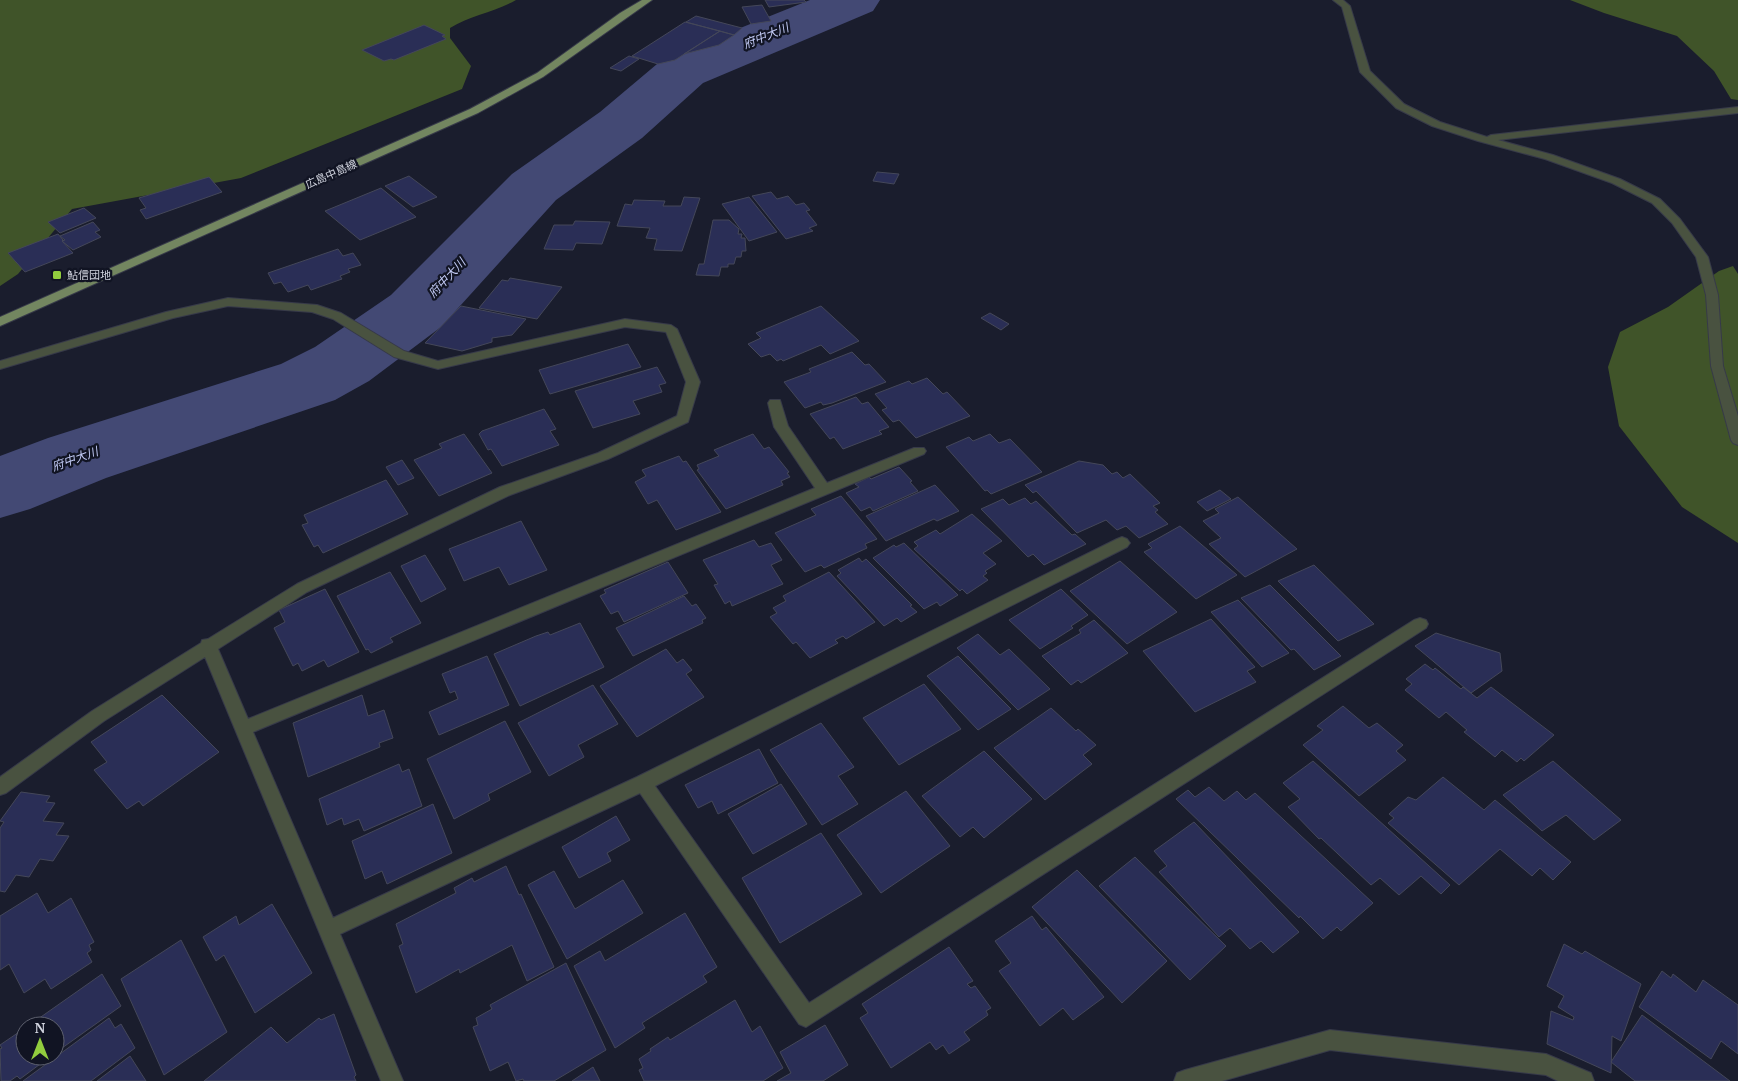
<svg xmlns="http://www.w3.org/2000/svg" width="1738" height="1081" font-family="'PT Serif','Noto Sans JP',serif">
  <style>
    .forest { fill: #405429 }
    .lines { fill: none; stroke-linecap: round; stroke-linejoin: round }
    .river { fill: #434974; fill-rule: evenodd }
    .building { fill: #2a2e56; stroke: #444759 }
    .minor-casing { stroke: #373a49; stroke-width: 2 }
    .major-casing { stroke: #373a49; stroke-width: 2 }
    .minor { fill: #495240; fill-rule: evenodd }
    .major { fill: #738660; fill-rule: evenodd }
    .poi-dot { fill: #92cd3e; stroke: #111423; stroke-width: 2 }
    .labels { text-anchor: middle; stroke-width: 4.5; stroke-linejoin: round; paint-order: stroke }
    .far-street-label { font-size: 11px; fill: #d0d3de; stroke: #111423 }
    .far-poi-label { font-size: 11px; fill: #d0d3de; stroke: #111423; text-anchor: start }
    .far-water-label { font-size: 12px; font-style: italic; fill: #c3cbf6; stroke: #111423 }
  </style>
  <rect width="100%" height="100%" fill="#1a1d2d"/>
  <path class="forest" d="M0,0H516C495,12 471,15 450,28V38L471,66L462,89L241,178L72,209L18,274L0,286Z
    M1570,0H1738V100L1731,99L1714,71L1677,36L1604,13Z
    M1733,266L1738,274V543L1682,507L1619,426L1608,367L1620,332L1668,307L1719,271Z"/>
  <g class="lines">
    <path class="river" d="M810,0H880L873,11L703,83L642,138L556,200L441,327L369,381L335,400L106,478L30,509L0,518V456L48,438L281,364L315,347L391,295L512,174L600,112L663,59Z"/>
  </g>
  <path class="building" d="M765,0H804L806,2L769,7Z
    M762,5L771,21L751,24L742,7Z
    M696,16L742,28L734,35L686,22Z
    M685,22L720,31L675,60L658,64L632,56Z
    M424,25L445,35L442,36L446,39L394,60L391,59L384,61L362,50Z
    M720,31L734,35L719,45L684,54Z
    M629,56L639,59L621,71L610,68Z
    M877,172L899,174L894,184L873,181Z
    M409,176L437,197L413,207L385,186Z
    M209,177L222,192L146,219L140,210L146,208L139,198Z
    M381,188L416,217L360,240L325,211Z
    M771,192L777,199L788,196L796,205L804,203L810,210L806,211L817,225L809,228L813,231L786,239L752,196Z
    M684,197L700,198L682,251L654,250L657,239L646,238L650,228L617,226L625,204L632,205L634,200L665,201L663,206H681Z
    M749,197L777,232L749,241L722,204Z
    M84,208L96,218L60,233L48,222Z
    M713,220H729L739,229L738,234H742L741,238H745L746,251H742L741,257H736L734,264H728V267H721L719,276L696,275L699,264H704Z
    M575,221L610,222L602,244L576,243L573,250L544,249L554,225H573Z
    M93,222L100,230L95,232L101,237L73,250L62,241L65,240L60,236Z
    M58,234L63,240L62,241L73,253L25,272L8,253Z
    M338,249L343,256L353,253L361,265L348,269L350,272L340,276L342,279L311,290L308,285L288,292L281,282L274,284L268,273Z
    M510,278L562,287L537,319L479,308L502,280L508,281Z
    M461,306L526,319L512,335L492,338V342L462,351L425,343Z
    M821,306L859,341L830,354L821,345L783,361L781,359L777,361L770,354L761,357L748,344L761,338L756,333Z
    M990,313L1009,324L1001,330L981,318Z
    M628,344L641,367L550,394L539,370Z
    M852,352L865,365L869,364L886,382L832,403L823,405L821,402L805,408L784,382L811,372L809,369Z
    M657,367L666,383L659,385L662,392L633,401L640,414L593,428L575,391Z
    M927,378L943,394L947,392L970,416L916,438L899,420L893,422L882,410L887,408L875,394L909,381L912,384Z
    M856,397L862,404L868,402L889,427L879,431L882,434L843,449L834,437L830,439L810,414Z
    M544,409L556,429L550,431L559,445L502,466L491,449L488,450L479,434L482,431Z
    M464,434L492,473L439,496L414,460L442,448L439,444Z
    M753,434L764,449L769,447L789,472L787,473L790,477L781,481L783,485L726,509L697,470L699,469L697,465L719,456L714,450Z
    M990,434L999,443L1010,439L1042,472L991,494L987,490L985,491L946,447L969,437L973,441Z
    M679,456L683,462L686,461L721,512L676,530L657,500L648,504L635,482L646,476L642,470Z
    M402,460L414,478L398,485L386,467Z
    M1079,461L1103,465L1112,474L1117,472L1123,478L1130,474L1160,503L1153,506L1158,510L1155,512L1168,524L1139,538L1126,526L1117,530L1106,520L1077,533L1036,491L1033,493L1025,485Z
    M899,467L912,481L910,482L918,491L873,511L870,507L861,511L846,493L859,487L855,484L869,477L871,479Z
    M386,480L408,514L323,553L318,545L314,547L302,525L308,523L304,515Z
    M935,485L959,511L937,521L934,519L886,541L866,516Z
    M1220,490L1231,499L1207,511L1197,502Z
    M841,496L877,539L865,544L867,548L824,568L821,565L805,572L775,533L816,515L811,509Z
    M1238,497L1297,549L1245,577L1209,544L1221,538L1203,521L1219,513L1215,509Z
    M1025,498L1031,504L1036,501L1072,535L1075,534L1086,544L1044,565L1033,554L1028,557L981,509L1003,499L1009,505Z
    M972,514L1002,541L983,553L996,564L985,571L987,573L983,576L988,580L967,594L962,589L960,591L914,549L918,546L914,542L936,530L940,534Z
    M521,521L547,570L509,585L499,567L464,581L449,549Z
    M1180,526L1237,575L1196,599L1144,552L1152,548L1148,544Z
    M754,540L759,547L771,543L782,560L771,565L783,584L732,606L730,601L725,604L714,585L718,584L703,560Z
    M904,543L958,595L940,606L937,602L924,609L873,558L894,545L896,547Z
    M425,555L446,589L421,602L401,566Z
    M859,558L862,562L866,559L912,605L910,606L917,612L901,622L897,618L884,626L837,576L841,573L838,570Z
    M1120,561L1177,612L1127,644L1070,591Z
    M668,562L688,593L624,622L618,611L611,614L600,596L606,593L604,590Z
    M1314,565L1374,624L1338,641L1278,581Z
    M390,572L421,623L390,638L393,642L371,653L368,649L366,650L337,596Z
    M829,572L875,622L846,639L843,636L835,640L838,643L810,658L796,642L793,644L770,617L777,613L773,608L786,601L783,596Z
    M1270,585L1341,656L1314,670L1294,649L1291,650L1241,598Z
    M325,589L359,652L328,667L324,660L302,671L298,663L293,666L274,628L285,622L279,610Z
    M1061,589L1088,615L1071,626L1073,628L1040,649L1009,620Z
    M684,596L692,606L696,604L706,618L702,620L703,623L633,656L616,628Z
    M1238,600L1289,653L1262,667L1211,612Z
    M1211,619L1255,667L1247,671L1256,682L1195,712L1143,651Z
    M1094,620L1128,653L1081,683L1078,680L1071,685L1042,656L1081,633L1079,630Z
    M580,623L604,667L520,706L494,654L536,636L548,632L550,635Z
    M1436,633L1500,653L1502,671L1471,693L1415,646Z
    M978,634L1000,655L1009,649L1050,689L1018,710L957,648Z
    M666,649L677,663L683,659L692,670L686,674L704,697L637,737L600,686Z
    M487,656L509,705L439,735L429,712L458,699L455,691L450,693L442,674Z
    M958,656L1011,709L978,730L927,676Z
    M1425,664L1433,670L1435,668L1461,689L1463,687L1477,698L1491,687L1554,735L1524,761L1521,758L1517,762L1502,750L1495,757L1464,732L1467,730L1446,712L1439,718L1405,690L1412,684L1406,679Z
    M924,684L961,729L899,765L863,718Z
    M593,685L618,724L578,745L584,757L549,776L518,723Z
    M162,695L219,752L143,806L139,801L127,809L94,770L107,762L91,742Z
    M362,695L368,716L384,710L393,738L379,743L380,747L308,777L293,723Z
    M1343,706L1369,728L1377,723L1403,745L1396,751L1406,760L1359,796L1303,745L1323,730L1317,726Z
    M1051,708L1076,731L1078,729L1096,745L1083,755L1092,764L1045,800L994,748Z
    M505,721L531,772L488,794L490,800L454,819L427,759Z
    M821,723L854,767L838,776L858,804L822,825L770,750Z
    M759,749L778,783L718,814L712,801L698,808L685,785Z
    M984,751L1032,799L984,838L973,827L960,837L922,796Z
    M1313,761L1450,885L1441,894L1421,876L1399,895L1380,878L1371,885L1321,838L1319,839L1288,807L1300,799L1283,783Z
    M1553,761L1621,820L1594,840L1566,815L1542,831L1503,795Z
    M399,764L402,772L409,769L422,806L364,831L359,819L344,825L342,818L327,825L319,799Z
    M1443,777L1484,810L1495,800L1571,862L1553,880L1540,868L1532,876L1500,849L1459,885L1388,823L1394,818L1389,814L1408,797L1416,800Z
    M781,784L807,824L753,854L728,814Z
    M1209,787L1224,801L1237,791L1246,800L1255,793L1373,903L1341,931L1337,927L1323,939L1300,916L1299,918L1176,799L1188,790L1195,797Z
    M906,791L950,846L881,893L837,835Z
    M21,792L50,796L46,802L55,803L43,821L64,823L56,835L69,836L53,861L40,859L29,877L16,875L5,892L0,891V828L4,822L0,821Z
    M433,804L452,853L387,884L382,871L365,879L352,841Z
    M616,816L630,840L607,853L611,861L579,878L562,847Z
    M1194,822L1299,932L1273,953L1261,941L1250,949L1230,928L1219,937L1159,872L1167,866L1154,851Z
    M821,833L862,894L780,943L742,878Z
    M1135,857L1226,946L1190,980L1099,886Z
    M506,866L519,895L521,894L554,967L527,981L512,945L460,973L459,969L416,993L399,946L403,944L396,924L456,893L454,888L472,878L474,882Z
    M1077,870L1167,961L1122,1003L1032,907Z
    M554,871L575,909L623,880L643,913L567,959L528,885Z
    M37,893L48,913L71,898L94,942L89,945L91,950L87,953L92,962L51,989L45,979L24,993L9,964L0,970V916Z
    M272,904L312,973L255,1013L224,955L216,961L203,937L236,916L239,925Z
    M685,913L717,967L703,976L707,982L642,1023L645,1028L615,1048L574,966L600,951L605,961Z
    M1032,916L1042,930L1046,927L1104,997L1073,1020L1063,1008L1040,1026L999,971L1011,963L995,941Z
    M181,940L227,1032L164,1075L121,979Z
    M1564,944L1582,954L1585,951L1641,984L1621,1041L1612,1036L1611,1073L1547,1044L1551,1011L1573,1020L1574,1017L1558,1007L1564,996L1547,986Z
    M949,947L973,981L967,984L971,988L975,986L991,1008L986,1011L988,1015L964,1032L970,1040L949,1054L943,1045L936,1050L930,1042L891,1068L860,1018L868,1013L862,1004Z
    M566,963L606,1050L554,1081H524L523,1079L516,1081L508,1062L490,1071L473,1027L478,1025L476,1018L492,1009L490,1005Z
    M1662,971L1671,978L1673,974L1696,992L1703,980L1738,1005V1054L1721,1041L1711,1059L1639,1007Z
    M102,974L121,1006L55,1053V1026H28Z
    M735,1000L752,1032L760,1026L783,1068L763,1081H644L639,1070L643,1068L639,1059L651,1051L650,1049L668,1037L670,1040Z
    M334,1014L356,1075L354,1077L356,1081H204L271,1027L287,1043L319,1018L321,1020Z
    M1642,1015L1730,1081H1635L1611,1062Z
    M109,1018L115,1028L121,1024L135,1048L91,1081H23Z
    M825,1025L848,1065L823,1081H777L791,1073L780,1052Z
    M25,1028V1056H51L20,1079L17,1076L10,1081H1L0,1049L2,1048L0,1045Z
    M130,1056L146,1081H97Z
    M593,1067L600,1081H572Z"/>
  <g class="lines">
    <g class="minor-casing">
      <path id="minor" d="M1333,0H1343L1350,6L1370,71L1404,104L1440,122L1487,137L1491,135L1738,107V113L1498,140L1553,155L1620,179L1660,199L1680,219L1708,257L1718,295L1723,366L1738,416V445L1733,443L1731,440L1711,366L1706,295L1696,257L1672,223L1652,203L1612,183L1545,159L1478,141L1432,126L1396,108L1360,72L1342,7Z
        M228,298L317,305L341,313L404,351L438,361L625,319L671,325L677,329L700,382L688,422L608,459L510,495L307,592L218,649L248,719L815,488L774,427L768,403L770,400H780L788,426L827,483L914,448H924L926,451L924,454L253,732L333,918L637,777L1117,539L1122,537L1127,539L1130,543L1127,547L655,786L809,1003L1414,620L1420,618L1426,620L1428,624L1426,628L806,1027L799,1024L640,793L340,934L403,1081H381L205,657L104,721L6,793L0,795V777L92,711L201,643L202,640L208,639L297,584L500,487L598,453L677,416L686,382L666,332L625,327L438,369L394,357L333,319L312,312L228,306L173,318L0,369V361L166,312Z
        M1330,1030L1546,1054L1591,1073L1594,1081H1558L1546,1075L1330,1050L1222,1081H1174L1177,1073L1185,1070Z"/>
    </g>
    <g class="major-casing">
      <path id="major" d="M642,0H652L543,77L478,113L0,326V317L470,109L537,73L620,13Z"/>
    </g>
    <use href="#minor" class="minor"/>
    <use href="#major" class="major"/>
  </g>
  <rect class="poi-dot" x="52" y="270" width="10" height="10" rx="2.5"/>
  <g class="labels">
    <g class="far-street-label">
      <text transform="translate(331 174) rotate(-24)" y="4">広島中島線</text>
    </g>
    <g class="far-poi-label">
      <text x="67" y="279">鮎信団地</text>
    </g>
    <g class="far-water-label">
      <text transform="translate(766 36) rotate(-22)" y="4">府中大川</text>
      <text transform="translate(447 278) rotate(-47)" y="4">府中大川</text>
      <text transform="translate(75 459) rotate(-20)" y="4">府中大川</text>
    </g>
  </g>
  <g transform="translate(40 1041)"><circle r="24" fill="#111423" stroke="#5d606e"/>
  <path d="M0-4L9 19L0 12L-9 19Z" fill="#92cd3e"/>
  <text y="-8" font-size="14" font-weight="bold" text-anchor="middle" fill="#d0d3de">N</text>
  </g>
</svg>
